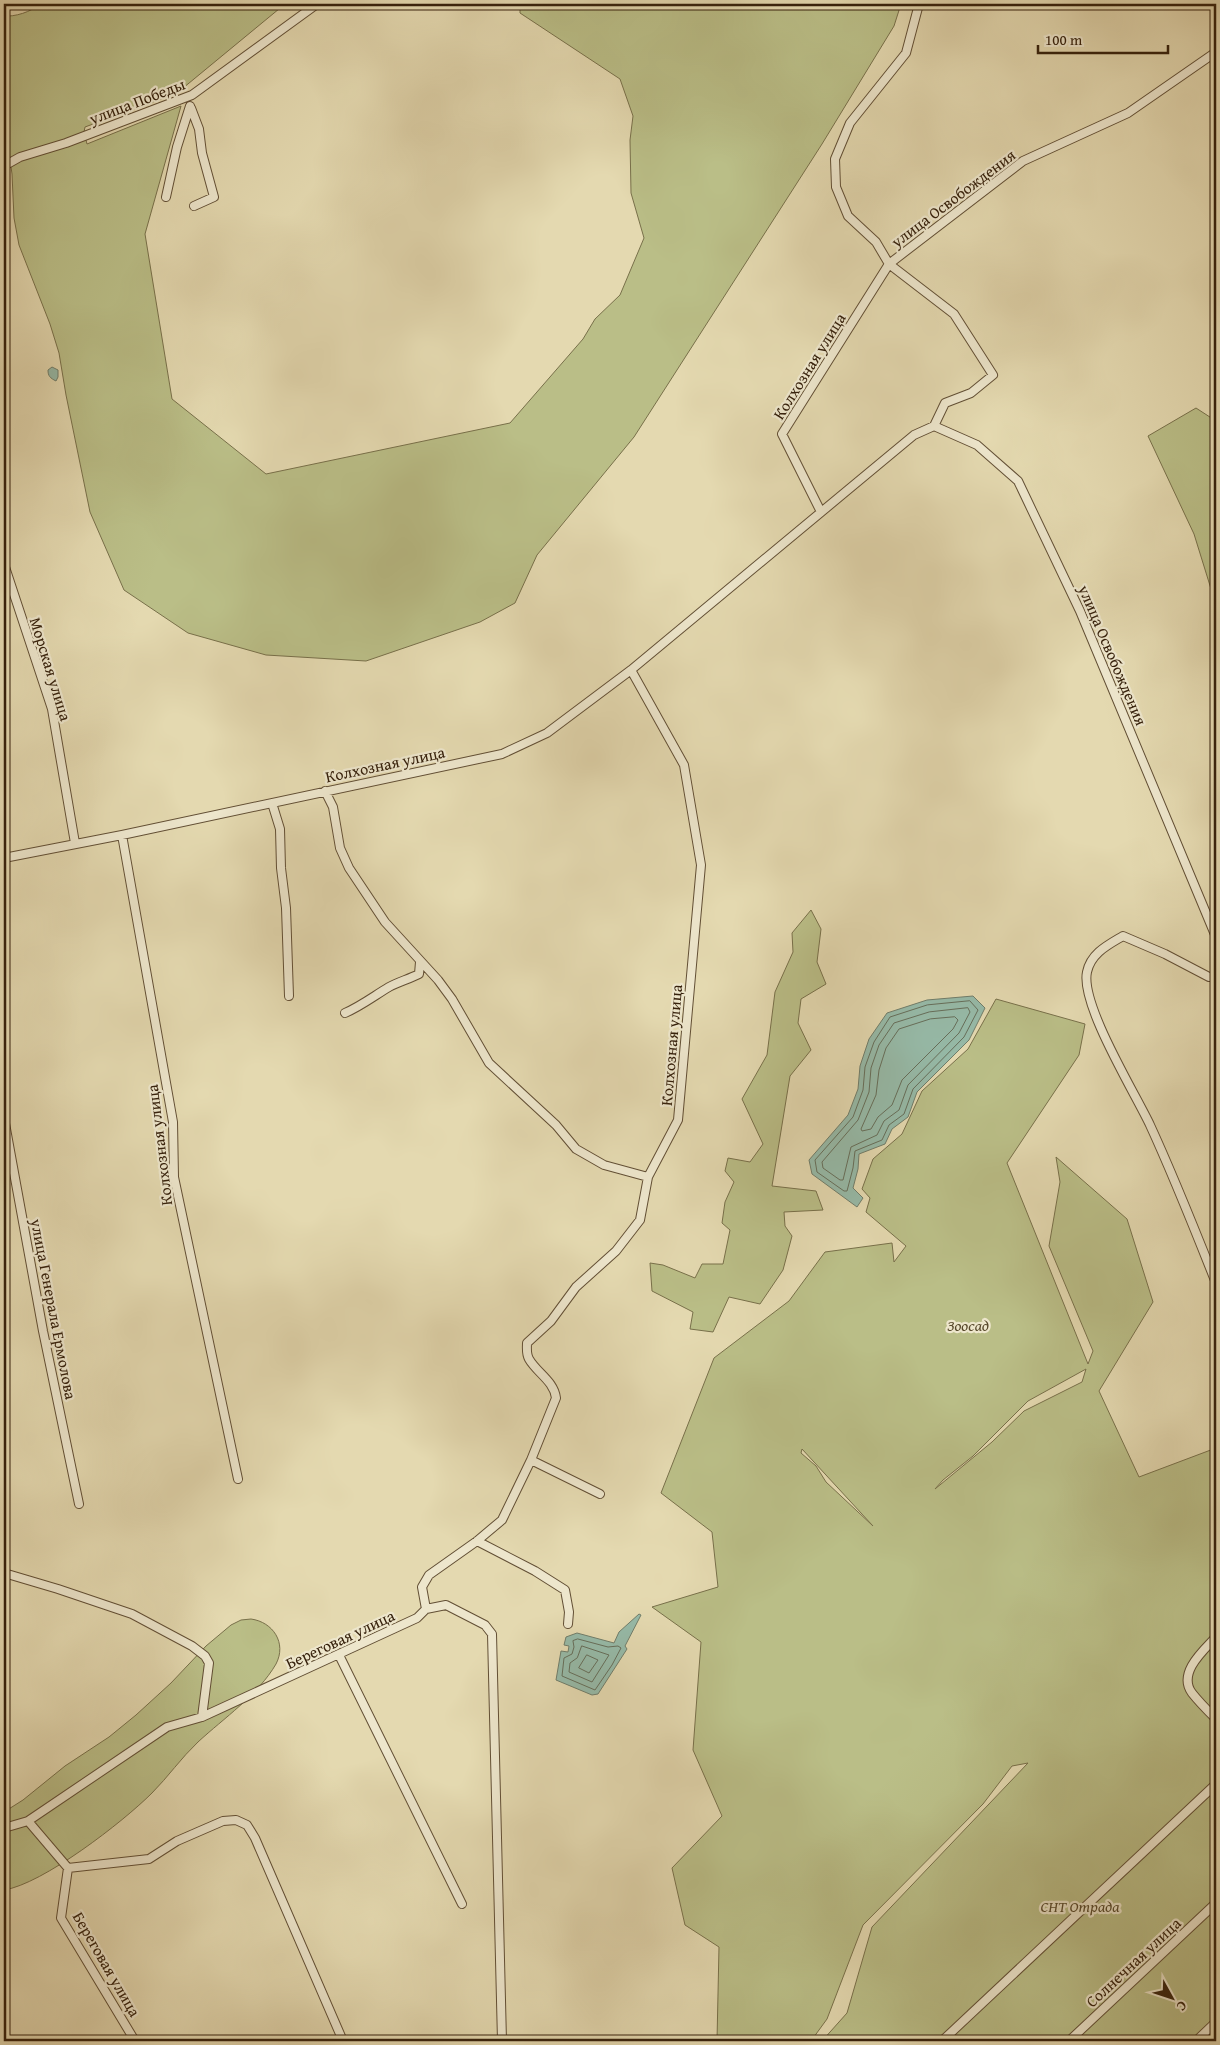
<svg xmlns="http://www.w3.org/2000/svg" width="1220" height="2045" font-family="'Gentium Book Plus',serif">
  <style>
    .green { fill: #babe87; stroke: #78704a; fill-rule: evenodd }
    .water { fill: #96baa8; stroke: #707d6a }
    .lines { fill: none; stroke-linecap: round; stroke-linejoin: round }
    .shore { stroke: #666e5a; stroke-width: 1 }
    .minor-casing { stroke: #624f35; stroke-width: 10 }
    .minor { stroke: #ede6cc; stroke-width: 8 }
    .labels { text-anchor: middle; stroke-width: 4.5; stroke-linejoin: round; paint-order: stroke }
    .street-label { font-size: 16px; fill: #36210c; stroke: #ede6cc }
    .park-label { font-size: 16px; font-style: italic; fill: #57482b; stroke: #ede6cc }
  </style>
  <rect width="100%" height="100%" fill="#e4d9b0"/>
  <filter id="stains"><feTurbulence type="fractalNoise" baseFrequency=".004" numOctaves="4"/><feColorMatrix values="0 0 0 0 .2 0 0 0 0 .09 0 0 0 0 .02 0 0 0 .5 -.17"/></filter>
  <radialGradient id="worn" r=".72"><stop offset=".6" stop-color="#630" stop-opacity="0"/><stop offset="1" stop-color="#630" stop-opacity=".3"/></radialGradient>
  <path class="green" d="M39,4H285L177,93L85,127L84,132L87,144L181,106L145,234L172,399L266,474L510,423L583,339L595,319L620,295L644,238L631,193L630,140L633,116L620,79L520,13V4H901L894,26L822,144L634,437L537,555L515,603L480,622L366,661L266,655L188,633L124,590L90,512L66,395L59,353L50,324L19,245L14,218L12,174L9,152L4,137V16C14,17 32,12 39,4Z
    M1196,408L1216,421V605L1194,534L1148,436Z
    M811,910L821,929L817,962L826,984L801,999L798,1023L811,1050L790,1076L772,1186L816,1191L823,1210L784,1212L785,1226L792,1236L783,1270L760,1304L729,1297L713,1332L690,1329L693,1312L652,1291L650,1263L663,1265L695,1278L702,1264H723L730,1230L722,1223L725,1202L734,1182L725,1171L728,1158L750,1162L763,1144L742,1099L767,1055L775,992L793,952L792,933Z
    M996,999L1085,1024L1079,1055L1007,1163L1088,1364L1093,1351L1049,1246L1060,1182L1056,1157L1127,1219L1153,1302L1099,1391L1139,1477L1216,1448V2041H822L847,2013L872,1927L1028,1763L1012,1766L983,1804L863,1925L827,2019L811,2041H717L719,1947L685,1925L672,1868L722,1816L693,1750L701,1642L652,1607L718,1587L712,1532L661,1493L714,1358L789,1301L825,1252L892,1243L894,1262L906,1246L866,1212L870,1198L862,1189L873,1159L902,1134L922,1091L968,1049ZM1086,1369L1082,1382L1024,1411L992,1442L935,1489L943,1480L973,1456L1028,1401ZM802,1449L873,1526L826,1482L816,1466L801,1453Z
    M251,1619C273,1622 287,1643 276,1664C258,1695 224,1718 198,1742C181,1758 168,1777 152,1793C123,1822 43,1884 4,1890V1812L23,1800L65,1766L109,1737L136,1715L171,1683L206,1646L231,1625L241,1620Z"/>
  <path class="water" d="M52,367L58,370V377L56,381C50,378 48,376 48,370Z
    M973,996L985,1008L969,1040L917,1092L908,1117L892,1129L885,1144L859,1154L858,1169L853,1188L863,1198L857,1207L812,1174L809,1160L848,1115L858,1089L860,1066L869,1039L887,1013L927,1000Z
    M639,1614L641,1615L625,1646L627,1649L598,1694L592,1695L556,1680L561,1651L568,1652L569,1646L564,1645L566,1637L577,1633L614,1643L619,1632Z"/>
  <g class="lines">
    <path class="shore" d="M970,1001L978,1010L964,1037L913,1089L904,1114L889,1125L882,1140L855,1151L853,1168L847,1191H844L817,1172L815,1160L853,1117L863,1090L865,1067L874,1042L890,1017L927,1005Z
      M968,1008L970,1012L959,1033L908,1085L899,1110L884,1121L877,1135L851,1147L843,1180H840L823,1168L822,1162L858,1120L869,1092L871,1068L879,1045L894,1023L929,1012Z
      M955,1017L958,1020L953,1029L902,1080L892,1105L878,1117L871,1129L862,1131L861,1129L876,1095L879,1070L886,1048L899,1029L930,1019Z
      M578,1639L608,1647L618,1646L621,1648L612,1665L595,1690L562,1676L564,1658L572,1654L574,1647L573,1641Z
      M582,1646L609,1655L592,1682L569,1672L570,1663L577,1658Z
      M587,1655L598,1660L589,1673L579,1668Z"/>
    <g class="minor-casing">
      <path id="minor" d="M191,108L199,129L202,153L214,197L194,206
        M4,166L20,157L66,143L192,95L317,4
        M166,197L177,147L190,106
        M934,426L945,403L971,393L993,375L954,314L889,264L1023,161L1128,113L1216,52
        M821,512L782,434L889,264L876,242L848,216L836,187L835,159L850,123L906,53L919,4
        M4,564L52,709L75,843
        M325,791L333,807L340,848L349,868L385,922L438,980L452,999L489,1063L556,1125L576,1149L604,1165L648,1177
        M272,803L280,829L281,868L286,908L289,996
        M122,835L173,1122L174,1177L238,1479
        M4,858L122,835L502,754L547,733L631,670L914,435L934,426L977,445L1018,481L1080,611L1216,937
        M1216,977H1209L1165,954L1123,936C1108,945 1091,953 1087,972C1080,1004 1135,1093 1150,1125C1174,1177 1195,1230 1216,1283
        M345,1013C361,1006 374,996 389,987C398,982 409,979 419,974L420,962
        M4,1118L43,1331L79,1504
        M531,1460L556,1398C554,1381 537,1373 529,1359C526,1354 527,1347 527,1343L551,1321L576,1287L616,1251L640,1220L648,1177L678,1120L701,865L684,765L631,670
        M477,1541L535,1571L565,1590L569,1612L568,1624
        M4,1573L58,1589L132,1614L192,1646L205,1656L209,1663L202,1717
        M426,1609L446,1605L485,1625L492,1634L502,2041
        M1216,1637C1204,1650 1177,1673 1192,1693C1199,1702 1208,1711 1216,1719
        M339,1655L462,1904
        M28,1821L68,1868L61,1918L135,2041
        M4,1828L28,1821L167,1727L202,1717L417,1618L426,1609L422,1587L429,1575L477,1541L502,1520L531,1460L600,1494
        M68,1868L149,1859L177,1841L223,1821L236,1820L247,1825L255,1838L343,2041
        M942,2041L1216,1784
        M1069,2041L1216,1903
        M1196,2041L1216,2022"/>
    </g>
    <use href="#minor" class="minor"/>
  </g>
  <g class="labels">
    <g class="street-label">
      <text transform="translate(137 101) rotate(-21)" y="6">улица Победы</text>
      <text transform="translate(953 198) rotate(-37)" y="6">улица Освобождения</text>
      <text transform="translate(809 366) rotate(-58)" y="6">Колхозная улица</text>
      <text transform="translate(1113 655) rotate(67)" y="6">улица Освобождения</text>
      <text transform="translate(51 669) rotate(73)" y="6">Морская улица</text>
      <text transform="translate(385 764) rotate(-12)" y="6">Колхозная улица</text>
      <text transform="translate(671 1045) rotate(-85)" y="6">Колхозная улица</text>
      <text transform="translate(159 1145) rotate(-97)" y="6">Колхозная улица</text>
      <text transform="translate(54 1309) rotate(79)" y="6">улица Генерала Ермолова</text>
      <text transform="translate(340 1639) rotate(-25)" y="6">Береговая улица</text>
      <text transform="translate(1133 1962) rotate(-43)" y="6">Солнечная улица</text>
      <text transform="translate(107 1964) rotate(60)" y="6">Береговая улица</text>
    </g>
    <g class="park-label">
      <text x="968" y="1331">Зоосад</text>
      <text x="1080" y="1912">СНТ Отрада</text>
    </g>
  </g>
  <rect width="1220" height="2045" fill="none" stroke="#e4d9b0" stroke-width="20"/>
  <rect x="5" y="5" width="1210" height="2035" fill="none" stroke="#36210c" stroke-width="2.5"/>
  <rect x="10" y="10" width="1200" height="2025" fill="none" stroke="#36210c"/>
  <g transform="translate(1172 1998) rotate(130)" stroke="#ede6cc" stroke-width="4" paint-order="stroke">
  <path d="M0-4L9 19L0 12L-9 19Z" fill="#36210c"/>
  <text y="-8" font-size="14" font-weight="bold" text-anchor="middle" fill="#36210c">С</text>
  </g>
  <path d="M1038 45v8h130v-8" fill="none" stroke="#36210c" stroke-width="2.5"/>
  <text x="1045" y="45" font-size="15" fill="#36210c" stroke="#ede6cc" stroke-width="4" paint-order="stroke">100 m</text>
  <rect width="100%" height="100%" filter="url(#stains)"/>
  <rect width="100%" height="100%" fill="url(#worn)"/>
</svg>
